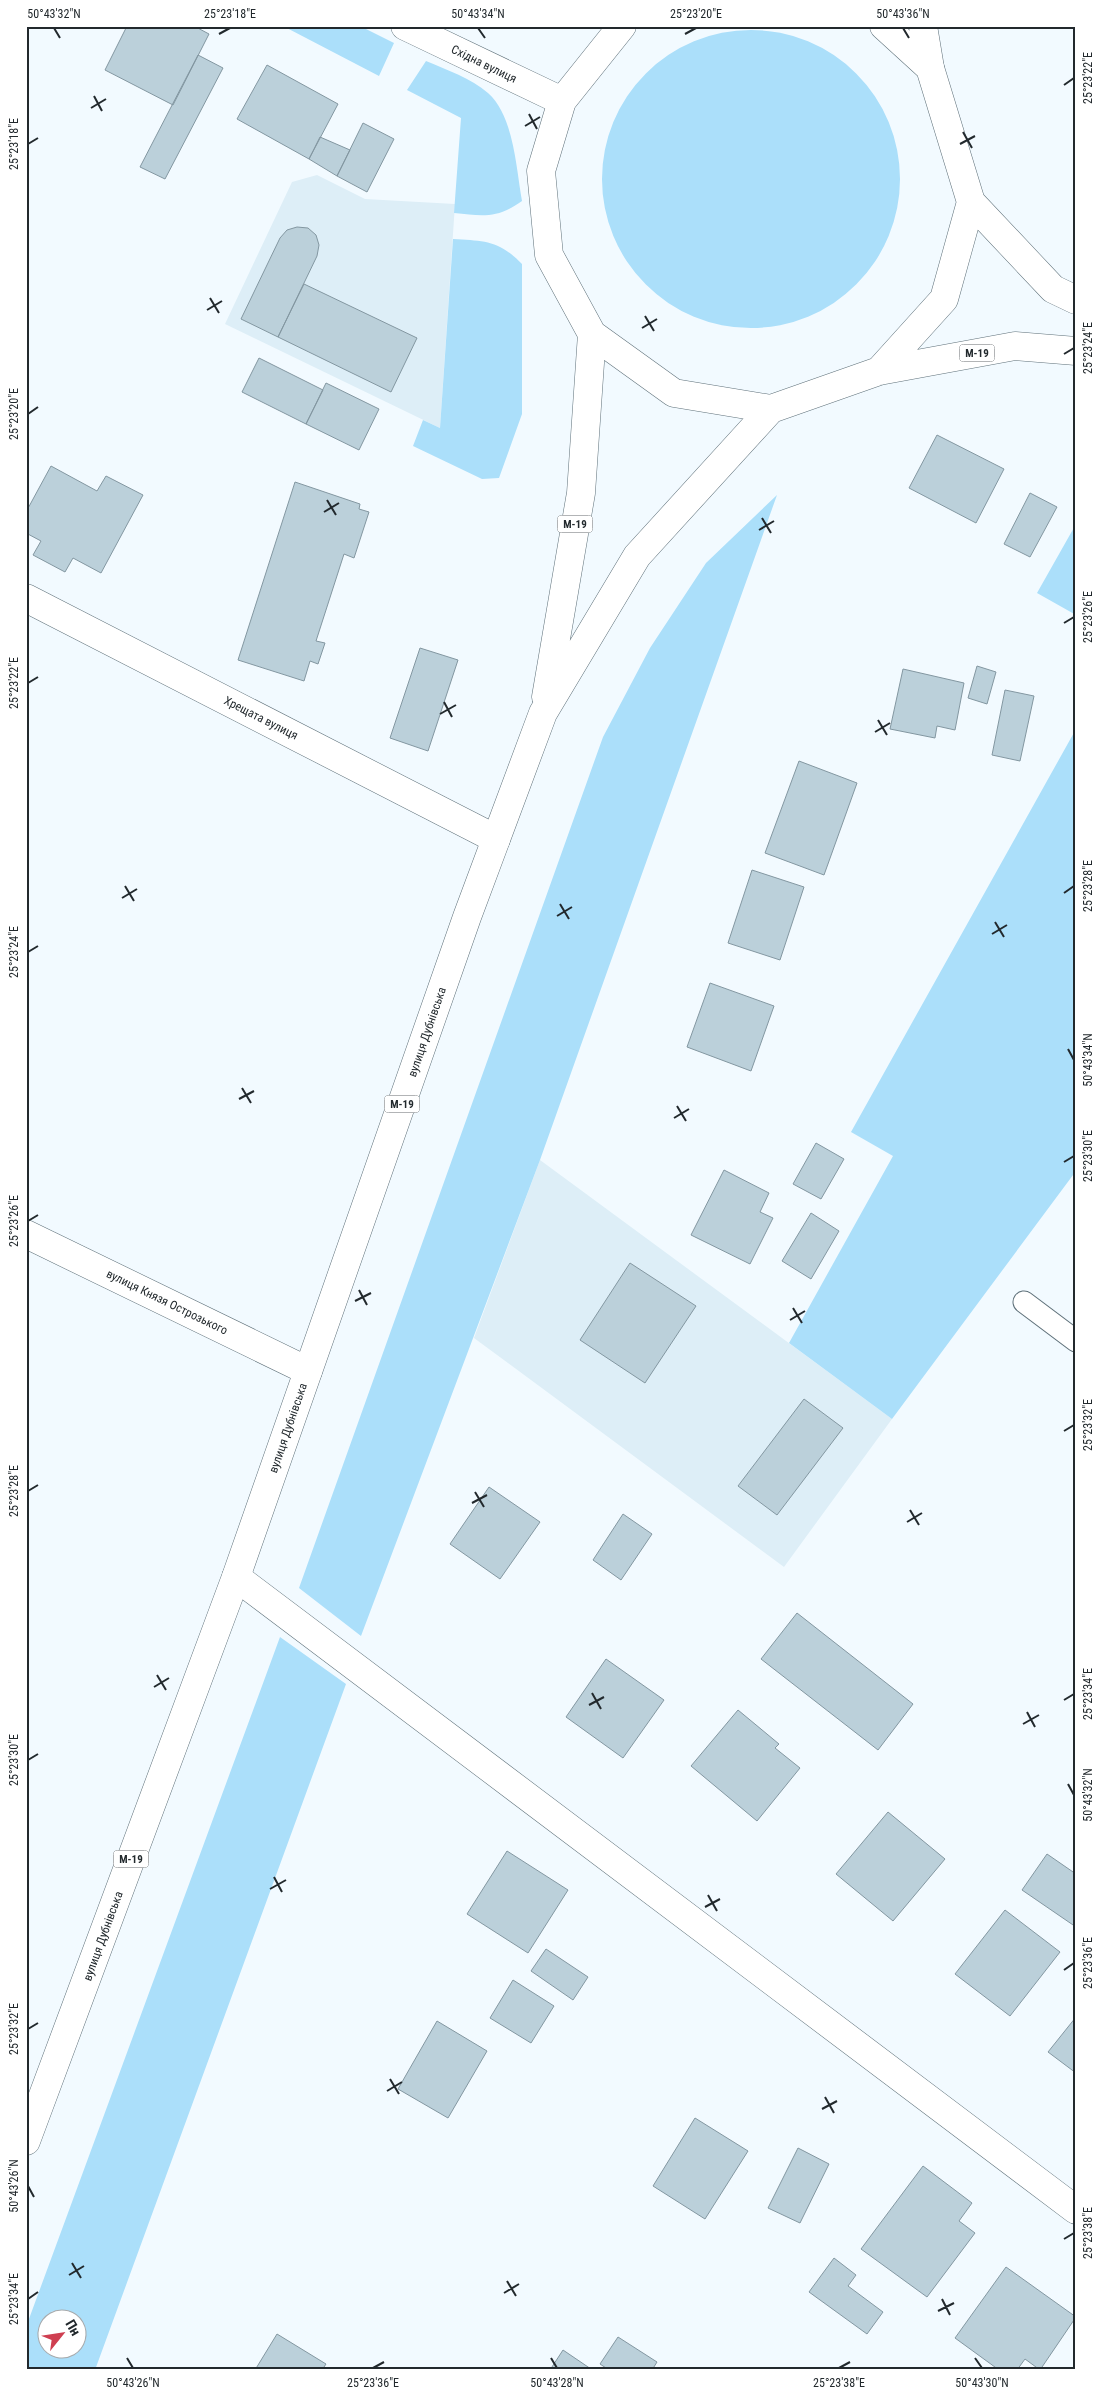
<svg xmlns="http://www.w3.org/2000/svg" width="1102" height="2396" font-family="'Roboto Condensed',sans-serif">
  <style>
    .built { fill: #ddeef7 }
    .green { fill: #abdffa; fill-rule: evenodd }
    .building { fill: #bbd0da; stroke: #8397a1 }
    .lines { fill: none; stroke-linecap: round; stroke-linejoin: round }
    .service-casing { stroke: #5f717a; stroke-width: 23 }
    .minor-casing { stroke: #5f717a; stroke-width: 29 }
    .primary-casing { stroke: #5f717a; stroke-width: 29 }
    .trunk-casing { stroke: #5f717a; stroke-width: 29 }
    .service { stroke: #fff; stroke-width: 21 }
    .minor { stroke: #fff; stroke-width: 28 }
    .primary { stroke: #fff; stroke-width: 28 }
    .trunk { stroke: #fff; stroke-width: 28 }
    .ticks { fill: none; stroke: #22292d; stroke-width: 2 }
    .labels { text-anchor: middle; stroke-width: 5; stroke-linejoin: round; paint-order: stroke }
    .shield { fill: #fff; stroke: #64696c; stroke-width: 1 }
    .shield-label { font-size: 11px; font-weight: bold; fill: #22292d }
    .street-label { font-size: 12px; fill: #22292d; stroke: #fff }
    .neatline { fill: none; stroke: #22292d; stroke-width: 2 }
    .ticks-label { font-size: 12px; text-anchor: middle; fill: #22292d }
  </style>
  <rect width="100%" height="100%" fill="#f2faff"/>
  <path class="built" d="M317,175L365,199L455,204L440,428L225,324L292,182Z
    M540,1160L892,1419L784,1567L474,1338Z"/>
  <path class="green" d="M283,26H360L394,43L379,76Z
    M602 179a149 149 0 1 1 298 0a149 149 0 1 1-298 0Z
    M426,61C447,70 471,78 488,93C514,116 516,168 522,201C497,219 483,216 454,213L461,118L407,90Z
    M453,239C484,241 499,240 522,264V414L499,478L482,479L413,446L423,420L440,428Z
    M777,495L540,1160L361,1636L299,1588L603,737L650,648L706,563Z
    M1076,524V615L1037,593Z
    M1076,729V1171L892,1419L789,1343L893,1156L851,1132Z
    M280,1637L346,1684L95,2370H26V2327ZM48,2318H78V2348H48Z"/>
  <path class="building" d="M127,26H194L209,34L173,105L105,70Z
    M198,55L223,68L165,179L140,167Z
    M267,65L338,104L309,159L237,119Z
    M363,123L394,139L367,192L337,176Z
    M320,137L350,150L337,176L309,159Z
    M297,227L308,228L316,235L319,245L317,256L278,337L241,319L280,238L287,230Z
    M304,284L417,338L391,392L278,337Z
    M259,358L323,390L306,424L242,392Z
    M326,383L379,409L359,450L306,424Z
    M937,435L1004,469L976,523L909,488Z
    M51,466L97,491L106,476L143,495L101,573L73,558L65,572L33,555L41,541L26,533V512Z
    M295,482L360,504L359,509L369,512L354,558L344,554L316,641L325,643L318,664L310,661L304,681L238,660Z
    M1030,493L1057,507L1030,557L1004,544Z
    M420,648L458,660L428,751L390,738Z
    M977,666L996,672L987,704L968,698Z
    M903,669L964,683L955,730L937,726L935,738L890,729Z
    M1005,690L1034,696L1020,761L992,755Z
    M799,761L857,783L824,875L765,853Z
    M752,870L804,887L780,960L728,943Z
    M710,983L774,1006L751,1071L687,1047Z
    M816,1143L844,1159L821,1199L793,1184Z
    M724,1170L769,1193L760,1212L773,1218L750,1264L691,1235Z
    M811,1213L839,1231L811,1279L782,1261Z
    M630,1263L696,1306L645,1383L580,1340Z
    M804,1399L843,1428L777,1515L738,1486Z
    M489,1487L540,1522L500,1579L450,1544Z
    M623,1514L652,1534L621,1580L593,1560Z
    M797,1613L913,1704L878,1750L761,1659Z
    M606,1659L664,1700L623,1758L566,1717Z
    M738,1710L779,1744L775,1748L800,1768L757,1821L691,1766Z
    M888,1812L945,1859L893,1921L836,1874Z
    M507,1851L568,1890L528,1953L467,1914Z
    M1047,1854L1076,1874V1927L1022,1890Z
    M1005,1910L1060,1952L1010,2016L955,1974Z
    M546,1949L588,1977L573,2000L531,1971Z
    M513,1980L554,2006L531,2043L490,2018Z
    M1076,2017V2073L1048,2052Z
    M437,2021L487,2051L448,2118L398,2089Z
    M695,2118L748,2151L705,2219L653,2186Z
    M798,2148L829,2164L800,2223L768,2208Z
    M923,2166L972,2203L959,2221L975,2233L927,2297L861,2249Z
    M834,2258L856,2275L848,2286L883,2312L867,2334L809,2292Z
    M1006,2267L1076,2317L1040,2370L1025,2359L1017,2370H999L955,2338Z
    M277,2334L326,2364L322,2370H255Z
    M618,2337L657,2362L652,2370H609L600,2364Z
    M563,2350L591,2369L590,2370H550Z"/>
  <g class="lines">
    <g class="service-casing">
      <path id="service" d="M1024,1302L1076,1341"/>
    </g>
    <g class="minor-casing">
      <path id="minor" d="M405,26L562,101
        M26,598L496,839
        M26,1234L308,1371
        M236,1577L1076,2210"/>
    </g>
    <g class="primary-casing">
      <path id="primary" d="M923,26L930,68"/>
    </g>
    <g class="trunk-casing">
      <path id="trunk" d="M622,26L562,101L541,171L549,255L592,334L674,393L771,409
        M884,26L930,68L971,202L1053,289L1076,300
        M879,371L944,299L971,202
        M546,697L581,493L592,334
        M26,2141L236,1577L467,917L543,713L637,556L771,409L879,371L1015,346L1076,351"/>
    </g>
    <use href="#service" class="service"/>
    <use href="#minor" class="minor"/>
    <use href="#primary" class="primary"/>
    <use href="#trunk" class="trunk"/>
  </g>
  <path class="ticks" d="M54,28L60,38M478,28L485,38M903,28L909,38M219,34L230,28M685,34L696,28M1064,85L1074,78M94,96L102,111M91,108L106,99M529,114L537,129M525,126L540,117M963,132L972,148M28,144L38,138M960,144L975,136M210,298L219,313M207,310L222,301M645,316L654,331M642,328L657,319M1064,354L1074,348M28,414L38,407M327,500L336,515M324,512L339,503M762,518L771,533M759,530L774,521M1064,623L1074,617M28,683L38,677M444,702L452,717M440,714L456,705M878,720L887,735M875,732L890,723M125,886L134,901M1064,893L1074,886M122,898L137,889M560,904L569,919M557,916L572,907M995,922L1004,937M992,934L1007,925M28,952L38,946M1068,1049L1074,1060M242,1088L251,1103M239,1099L254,1091M677,1106L686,1121M674,1118L689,1109M1064,1162L1074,1156M28,1221L38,1215M359,1290L367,1305M355,1301L371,1293M793,1308L802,1323M790,1320L805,1311M1064,1431L1074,1425M28,1491L38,1485M475,1492L484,1507M472,1503L487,1495M910,1510L919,1525M907,1522L922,1513M157,1675L166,1690M154,1687L169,1678M592,1693L601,1709M1064,1700L1074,1694M589,1705L604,1697M1027,1712L1035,1727M1023,1724L1039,1715M28,1760L38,1754M1068,1784L1074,1795M274,1877L282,1892M270,1889L286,1880M708,1895L717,1911M705,1907L720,1899M1064,1970L1074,1963M28,2029L38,2023M390,2079L399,2094M387,2091L402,2082M825,2097L834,2113M822,2109L837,2101M28,2186L34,2197M1064,2239L1074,2233M72,2263L81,2278M69,2275L84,2266M507,2281L516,2296M504,2293L519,2284M28,2299L38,2292M942,2299L950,2315M938,2311L954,2303M127,2358L133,2368M551,2358L557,2368M975,2358L982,2368M373,2368L384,2362M839,2368L850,2362"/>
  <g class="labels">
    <g class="shield">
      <rect x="959.5" y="344.5" width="35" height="17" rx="4"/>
      <rect x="557.5" y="515.5" width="35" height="17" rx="4"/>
      <rect x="384.5" y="1095.5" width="35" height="17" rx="4"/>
      <rect x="113.5" y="1850.5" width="35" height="17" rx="4"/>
    </g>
    <g class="shield-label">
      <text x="977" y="357">М-19</text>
      <text x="575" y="528">М-19</text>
      <text x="402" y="1108">М-19</text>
      <text x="131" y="1863">М-19</text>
    </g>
    <g class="street-label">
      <text transform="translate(484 64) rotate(26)" y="4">Східна вулиця</text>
      <text transform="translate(261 718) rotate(27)" y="4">Хрещата вулиця</text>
      <text transform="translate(427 1032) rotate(-71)" y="4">вулиця Дубнівська</text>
      <text transform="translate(167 1302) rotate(26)" y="4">вулиця Князя Острозького</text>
      <text transform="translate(288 1428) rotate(-71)" y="4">вулиця Дубнівська</text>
      <text transform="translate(103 1936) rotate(-70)" y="4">вулиця Дубнівська</text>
    </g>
  </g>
  <rect width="1102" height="2396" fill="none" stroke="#ffffff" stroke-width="55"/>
  <g transform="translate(62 2334) rotate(60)"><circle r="24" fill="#ffffff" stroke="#a7a9ab"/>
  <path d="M0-4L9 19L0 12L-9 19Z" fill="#cf3f51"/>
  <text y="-8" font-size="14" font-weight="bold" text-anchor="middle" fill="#22292d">Пн</text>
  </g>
  <rect x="28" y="28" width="1046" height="2340" class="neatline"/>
  <g class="ticks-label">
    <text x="54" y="18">50°43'32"N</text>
    <text x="230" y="18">25°23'18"E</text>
    <text x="478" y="18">50°43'34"N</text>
    <text x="696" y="18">25°23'20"E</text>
    <text x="903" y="18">50°43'36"N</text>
    <text transform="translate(1088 78) rotate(-90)" y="4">25°23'22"E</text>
    <text transform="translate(14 144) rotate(-90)" y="4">25°23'18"E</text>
    <text transform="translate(1088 348) rotate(-90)" y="4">25°23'24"E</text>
    <text transform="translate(14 414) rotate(-90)" y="4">25°23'20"E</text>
    <text transform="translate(1088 617) rotate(-90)" y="4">25°23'26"E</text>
    <text transform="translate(14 683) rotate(-90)" y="4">25°23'22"E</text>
    <text transform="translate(1088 886) rotate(-90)" y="4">25°23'28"E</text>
    <text transform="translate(14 952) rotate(-90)" y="4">25°23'24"E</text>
    <text transform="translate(1088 1060) rotate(-90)" y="4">50°43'34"N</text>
    <text transform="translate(1088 1156) rotate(-90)" y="4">25°23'30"E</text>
    <text transform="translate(14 1221) rotate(-90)" y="4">25°23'26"E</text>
    <text transform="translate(1088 1425) rotate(-90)" y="4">25°23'32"E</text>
    <text transform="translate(14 1491) rotate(-90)" y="4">25°23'28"E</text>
    <text transform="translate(1088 1694) rotate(-90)" y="4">25°23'34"E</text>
    <text transform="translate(14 1760) rotate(-90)" y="4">25°23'30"E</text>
    <text transform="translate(1088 1795) rotate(-90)" y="4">50°43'32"N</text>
    <text transform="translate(1088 1963) rotate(-90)" y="4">25°23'36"E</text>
    <text transform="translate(14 2029) rotate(-90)" y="4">25°23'32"E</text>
    <text transform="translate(14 2186) rotate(-90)" y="4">50°43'26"N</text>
    <text transform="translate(1088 2233) rotate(-90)" y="4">25°23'38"E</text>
    <text transform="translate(14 2299) rotate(-90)" y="4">25°23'34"E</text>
    <text x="133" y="2387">50°43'26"N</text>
    <text x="373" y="2387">25°23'36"E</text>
    <text x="557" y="2387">50°43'28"N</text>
    <text x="839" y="2387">25°23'38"E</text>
    <text x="982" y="2387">50°43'30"N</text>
  </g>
</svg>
